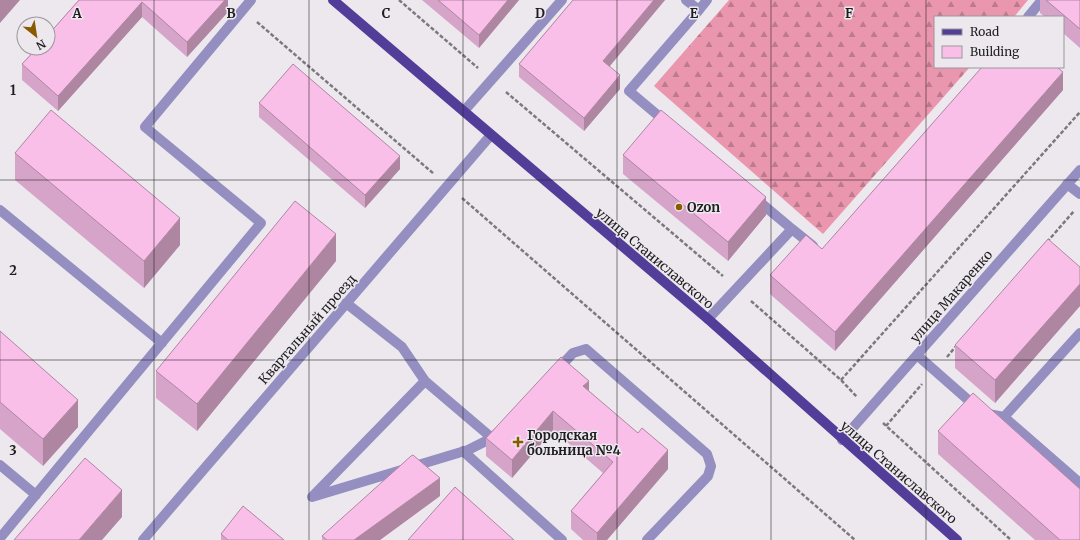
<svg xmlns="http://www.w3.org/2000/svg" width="1080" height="540" font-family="Merriweather,serif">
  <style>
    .forest { fill: url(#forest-firs) }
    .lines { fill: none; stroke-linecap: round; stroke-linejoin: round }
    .path { stroke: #7c797d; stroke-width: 2.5; stroke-dasharray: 4 2; stroke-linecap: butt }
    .minor { stroke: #948ec1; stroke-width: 10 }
    .major { stroke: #523e98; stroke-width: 10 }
    .wall { fill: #d6a4c8 }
    .shaded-wall { fill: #ae86a2 }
    .building { fill: #f9bfe8; stroke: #ae86a2 }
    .grid { fill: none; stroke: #1e1d1f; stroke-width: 1; stroke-opacity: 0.55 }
    .poi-dot { fill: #8a5a01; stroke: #ece8ee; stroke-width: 1.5 }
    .labels { text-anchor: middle; stroke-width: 3; stroke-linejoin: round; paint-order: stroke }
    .poi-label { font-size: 13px; font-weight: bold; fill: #1e1d1f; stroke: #ece8ee; text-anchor: start }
    .street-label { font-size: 13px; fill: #1e1d1f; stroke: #ece8ee }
    .grid-label { font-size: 13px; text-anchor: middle; font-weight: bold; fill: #1e1d1f; stroke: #ece8ee; stroke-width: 3; stroke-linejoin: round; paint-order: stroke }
  </style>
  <defs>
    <pattern id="forest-firs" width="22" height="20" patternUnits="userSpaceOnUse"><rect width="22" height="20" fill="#ea96ae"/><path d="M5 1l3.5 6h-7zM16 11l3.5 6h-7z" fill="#bd7a8d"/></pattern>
  </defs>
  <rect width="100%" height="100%" fill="#ece8ee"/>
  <path class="forest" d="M729,0H1028L1014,17H935V67H970L823,234L654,86Z"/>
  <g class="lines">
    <path class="path" d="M399,0L478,68
      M257,22L434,174
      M506,92L723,276
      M462,198L855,540
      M1047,242L1074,211
      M751,301L841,380L857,397
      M947,357L957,345
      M841,380L1080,112
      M883,423L1011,540
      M886,426L922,384"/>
    <path class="minor" d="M699,10L707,0
      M1028,17L1042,0
      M464,111L562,0
      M667,123L629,91L699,10L686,0
      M1067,184L1080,194
      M755,198L792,229
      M0,210L162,343
      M346,303L402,347L425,381L312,497L468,450L492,438L497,433
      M708,319L792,229L813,246
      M917,355L983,413L1004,417L1080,483
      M556,371L573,353L586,349L707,454L711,466L708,476L647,540
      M425,381L492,438
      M1004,417L1080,333
      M842,440L1080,170
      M463,451L562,540
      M0,465L36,495
      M0,538L261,223L145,127L251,0
      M143,540L491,135"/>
    <path class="major" d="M333,0L708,319L957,540"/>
  </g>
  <path class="wall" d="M79,0H228V12L187,57L142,17L58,111L22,80V64Z
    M422,0H519L479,48Z
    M573,0H665L610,66L620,89L584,131L519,77V64Z
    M1040,0H1080V48L1063,33V17H1045L1040,13Z
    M1063,90L835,351L770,294V275L822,249Z
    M259,103L400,169L365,208L259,117Z
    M15,153L180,245L144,288L15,180Z
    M623,155L766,215L728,261L623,174Z
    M336,261L197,431L156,398V371Z
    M1080,267V306L995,403L955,368V345Z
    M0,331L78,427L43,466L0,429Z
    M589,391L668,469L607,540H583L571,529V511L603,473L553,430L512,478L486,456V438Z
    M938,431L1080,540H1035L938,454Z
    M440,496L380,540H322V536Z
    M221,534L284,540H221Z"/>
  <path class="shaded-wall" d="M0,0H20L0,23Z
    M225,0H228V12L187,57V42Z
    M508,0H519L479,48V35Z
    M654,0H665L603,74V61Z
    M142,2V17L58,111V96Z
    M1063,72V90L835,351V332Z
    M620,75V89L584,131V118Z
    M400,156V169L365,208V195Z
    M766,197V215L728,261V242Z
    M180,218V245L144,288V261Z
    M336,234V261L197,431V404Z
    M1080,284V306L995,403V380Z
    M589,381V399L583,386Z
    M78,400V427L43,466V439Z
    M553,411V430L512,478V460Z
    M668,450V469L607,540H597V533Z
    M440,478V496L380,540H354Z
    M122,490V517L102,540H79Z"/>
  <path class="building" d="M79,0H225L187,42L142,2L58,96L22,64L37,48H48V35Z
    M438,0H508L479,35Z
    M573,0H654L603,61L620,75L584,118L519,64Z
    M1046,0H1080V29Z
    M293,64L400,156L365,195L259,103Z
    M982,67H1057L1063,72L835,332L770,275L806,235L822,249Z
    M51,110L180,218L144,261L15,153Z
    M661,110L766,197L728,242L623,155Z
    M295,201L336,234L197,404L156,371Z
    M1048,239L1080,267V284L995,380L955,345Z
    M0,331L78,400L43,439L0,402Z
    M561,357L589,381L583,386L638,433L642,428L668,450L597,533L571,511L613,462L553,411L512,460L486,438Z
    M973,393L1080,489V540H1060L938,431Z
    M413,455L440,478L354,540H327L322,536L411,456Z
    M85,458L122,490L79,540H14Z
    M455,487L514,540H408Z
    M243,506L284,540H228L221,534Z"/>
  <path class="grid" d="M154,0V540M309,0V540M463,0V540M617,0V540M771,0V540M926,0V540M0,180H1080M0,360H1080"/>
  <g class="poi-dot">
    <circle cx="679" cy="207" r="4"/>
    <path d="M516 436h4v4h4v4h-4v4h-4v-4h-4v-4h4z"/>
  </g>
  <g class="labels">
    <g class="poi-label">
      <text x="687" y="212">Ozon</text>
      <text x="527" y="440">Городская<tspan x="527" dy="15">больница №4</tspan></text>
    </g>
    <g class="street-label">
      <text transform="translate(655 258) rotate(40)" y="5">улица Станиславского</text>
      <text transform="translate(951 296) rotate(-49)" y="5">улица Макаренко</text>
      <text transform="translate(307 329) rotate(-49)" y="5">Квартальный проезд</text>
      <text transform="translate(899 472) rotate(41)" y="5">улица Станиславского</text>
    </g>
  </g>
  <g class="grid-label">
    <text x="77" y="18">A</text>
    <text x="231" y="18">B</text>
    <text x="386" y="18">C</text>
    <text x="540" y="18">D</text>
    <text x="694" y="18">E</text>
    <text x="849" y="18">F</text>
    <text x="13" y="95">1</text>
    <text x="13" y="275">2</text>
    <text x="13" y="455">3</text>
  </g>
  <rect x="934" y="16" width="130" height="52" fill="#ece8ee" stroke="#9a979b"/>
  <rect x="942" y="29" width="20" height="6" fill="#523e98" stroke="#9a979b"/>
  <text x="970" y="36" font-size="12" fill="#1e1d1f">Road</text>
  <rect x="942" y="46" width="20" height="12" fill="#f9bfe8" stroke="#9a979b"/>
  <text x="970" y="56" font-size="12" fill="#1e1d1f">Building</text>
  <g transform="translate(36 36) rotate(150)"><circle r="19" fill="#ece8ee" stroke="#9a979b"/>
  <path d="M0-3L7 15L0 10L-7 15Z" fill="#8a5a01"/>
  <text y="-6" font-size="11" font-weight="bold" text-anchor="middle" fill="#1e1d1f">N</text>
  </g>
</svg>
